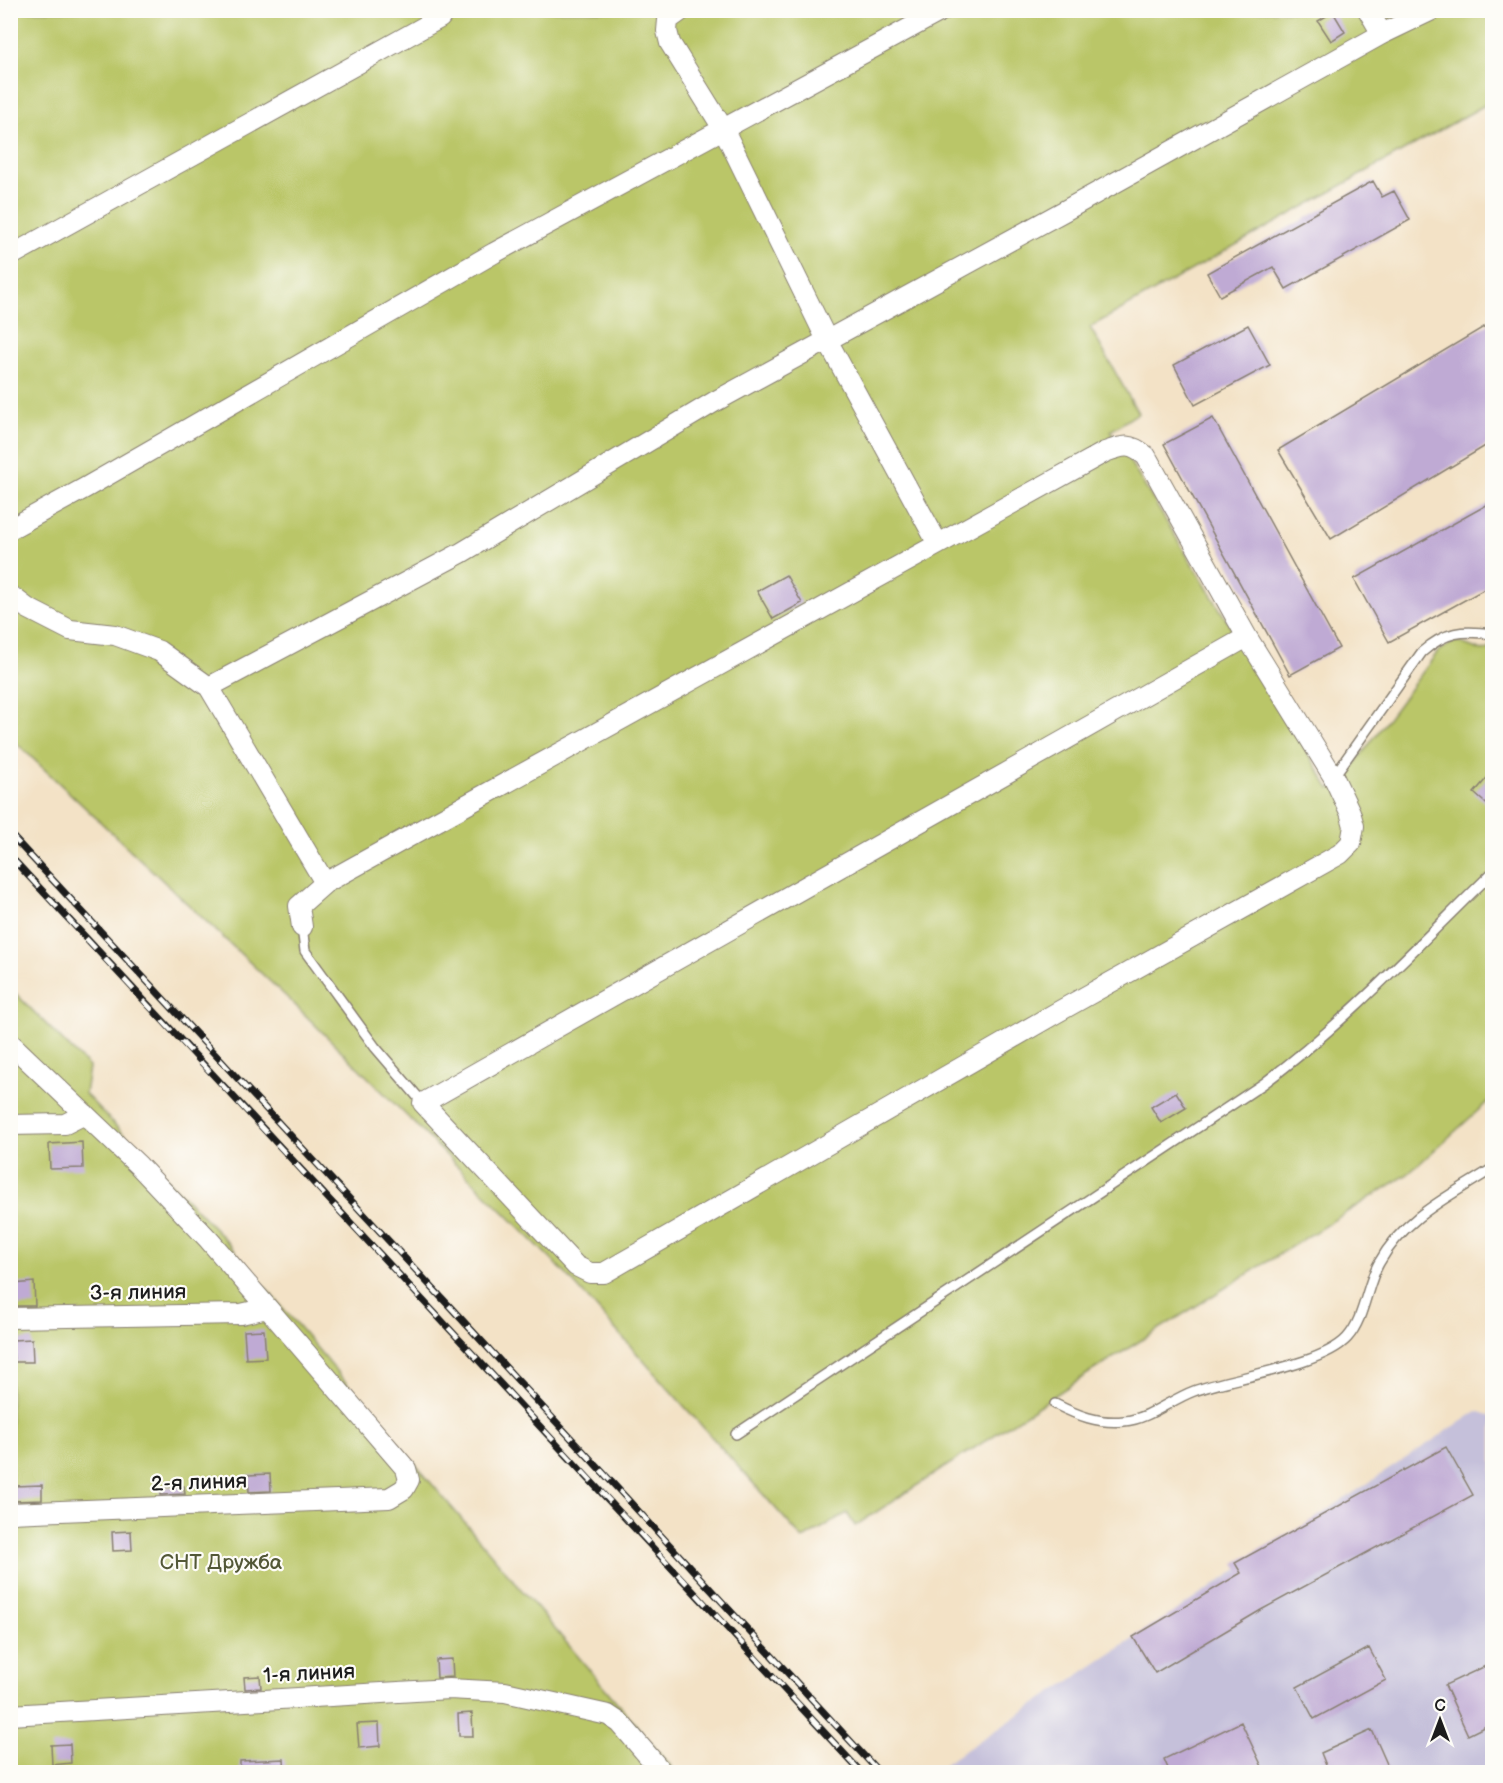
<svg xmlns="http://www.w3.org/2000/svg" width="1503" height="1783" font-family="'Balsamiq Sans',sans-serif">
  <style>
    .industrial { fill: #c5c0da }
    .green { fill: #bac668; stroke: #6b7142; stroke-width: 1.5 }
    .building { fill: #bfaad4 }
    .lines { fill: none; stroke-linecap: round; stroke-linejoin: round }
    .service-casing { stroke: #887f71; stroke-width: 12 }
    .minor-casing { stroke: #887f71; stroke-width: 22 }
    .service { stroke: #fff; stroke-width: 9 }
    .minor { stroke: #fff; stroke-width: 20 }
    .rail-casing { stroke: #1c1c1c; stroke-width: 7 }
    .rail { stroke: #fdfcf7; stroke-width: 4.5; stroke-dasharray: 14; stroke-linecap: butt }
    .labels { text-anchor: middle; stroke-width: 4.5; stroke-linejoin: round; paint-order: stroke }
    .street-label { font-size: 21px; fill: #1c1c1c; stroke: #fdfcf7 }
    .park-label { font-size: 21px; fill: #535837; stroke: #fdfcf7 }
  </style>
  <rect width="100%" height="100%" fill="#fdfcf7"/>
  <filter id="ink" filterUnits="userSpaceOnUse"><feTurbulence type="fractalNoise" baseFrequency=".0167" numOctaves="2"/><feDisplacementMap in="SourceGraphic" scale="12" xChannelSelector="R" yChannelSelector="G"/><feConvolveMatrix kernelMatrix="1 2 1 2 8 2 1 2 1" color-interpolation-filters="sRGB"/></filter>
  <filter id="wash" filterUnits="userSpaceOnUse"><feTurbulence type="fractalNoise" baseFrequency=".008" numOctaves="4" result="noise"/><feDisplacementMap in="SourceGraphic" scale="24" xChannelSelector="R" yChannelSelector="G"/><feGaussianBlur stdDeviation="1.35" result="paint"/><feColorMatrix in="noise" values="0 0 0 0 0 0 0 0 0 0 0 0 0 0 0 0 0 1.4 0 .05"/><feComposite in="paint" operator="in"/></filter>
  <g filter="url(#wash)">
    <rect width="100%" height="100%" fill="#f3e2c6"/>
    <path class="industrial" d="M1477,1411L1492,1416V1772H950L943,1765Z"/>
    <path class="green" d="M10,11H1492V101L1090,327L1138,413L1111,431L1330,789L1353,766L1439,650L1456,641L1482,651L1492,648V1098L1408,1174L1092,1371L855,1526L847,1513L803,1539L564,1272L294,1004L11,738Z
      M10,988L89,1067L85,1094L221,1235L676,1772H11Z"/>
    <g id="blocks">
      <path class="building" d="M1333,12L1345,32L1331,41L1318,21Z
        M1373,181L1382,197L1394,191L1410,220L1286,289L1273,267L1220,296L1207,273Z
        M1492,322V442L1331,539L1278,450Z
        M1248,325L1270,365L1195,405L1174,365Z
        M1213,418L1339,648L1290,675L1164,444Z
        M1492,502V585L1389,642L1354,579Z
        M786,575L802,603L773,619L757,591Z
        M1492,772V809L1474,793Z
        M1176,1092L1186,1108L1161,1123L1151,1107Z
        M82,1142L83,1168L50,1169L49,1144Z
        M34,1282L35,1306H15L14,1284Z
        M264,1330L266,1358L246,1359L244,1331Z
        M32,1339L33,1362H14L12,1340Z
        M1446,1447L1473,1495L1261,1610L1155,1673L1133,1637L1241,1573L1235,1563Z
        M270,1474L271,1491L249,1492L248,1475Z
        M42,1485V1500L13,1501V1486Z
        M184,1486L185,1494L161,1495V1487Z
        M131,1531L132,1550L113,1551L112,1532Z
        M1369,1648L1386,1680L1314,1719L1297,1687Z
        M452,1659L453,1677L437,1678L436,1660Z
        M1492,1663V1723L1468,1735L1445,1685Z
        M260,1676L261,1688L245,1689L244,1677Z
        M472,1713L473,1736H459L458,1714Z
        M1241,1722L1265,1773H1170L1164,1759Z
        M379,1723L380,1746L359,1748L357,1724Z
        M1372,1730L1391,1773H1329L1321,1753Z
        M70,1744L71,1763L52,1765L51,1745Z
        M284,1759L285,1773H240V1761Z"/>
    </g>
  </g>
  <g filter="url(#ink)">
    <use href="#blocks" fill-opacity="0" stroke="#887f71" stroke-width="1.5"/>
    <g class="lines">
      <g class="service-casing">
        <path id="service" d="M1334,776L1422,652C1446,631 1462,630 1492,634
          M302,927L305,951L375,1047L423,1103
          M1055,1404C1077,1415 1098,1424 1124,1421C1149,1419 1170,1400 1194,1391C1233,1377 1321,1366 1347,1338C1365,1318 1366,1286 1379,1263C1405,1216 1450,1196 1492,1169
          M736,1434L1263,1084C1346,1022 1418,945 1492,873"/>
      </g>
      <g class="minor-casing">
        <path id="minor" d="M682,10L668,20L667,31L670,43L724,130L827,340L938,544
          M1368,10L1382,34
          M10,256L440,18L445,10
          M10,529L85,488L494,253L943,10
          M10,595L27,608L70,630L115,635L159,651L209,687L325,883
          M209,687L461,553L714,402L1066,210L1382,34L1432,10
          M302,927L299,906L325,883L1105,452C1124,445 1130,443 1146,456L1247,637L1333,776L1350,812L1354,826L1351,843L1340,854L1056,1013L604,1273H590L576,1266L423,1103L1247,637
          M10,1043L139,1166L209,1240L406,1469L409,1480L404,1489L389,1498L10,1513
          M10,1125L65,1124L85,1114
          M10,1318L241,1314L267,1308
          M10,1715L449,1689L505,1692L608,1715L620,1723L662,1772"/>
      </g>
      <use href="#service" class="service"/>
      <use href="#minor" class="minor"/>
      <g class="rail-casing">
        <path id="rail" d="M10,834L453,1310L879,1772
          M10,856C293,1163 579,1466 861,1772"/>
      </g>
      <use href="#rail" class="rail"/>
    </g>
  </g>
  <g class="labels">
    <g class="street-label">
      <text transform="translate(138 1292) rotate(-1)" y="7">3-я линия</text>
      <text transform="translate(199 1482) rotate(-2)" y="7">2-я линия</text>
      <text transform="translate(309 1673) rotate(-3)" y="7">1-я линия</text>
    </g>
    <g class="park-label">
      <text x="221" y="1569">СНТ Дружба</text>
    </g>
  </g>
  <rect width="1503" height="1783" fill="none" stroke="#fdfcf7" stroke-width="36"/>
  <g transform="translate(1440 1720)" stroke="#fdfcf7" stroke-width="4.5" paint-order="stroke">
  <path d="M0-4.5L10 22L0 15L-10 22Z" fill="#1c1c1c"/>
  <text y="-9" font-size="16" font-weight="bold" text-anchor="middle" fill="#1c1c1c">С</text>
  </g>
</svg>
